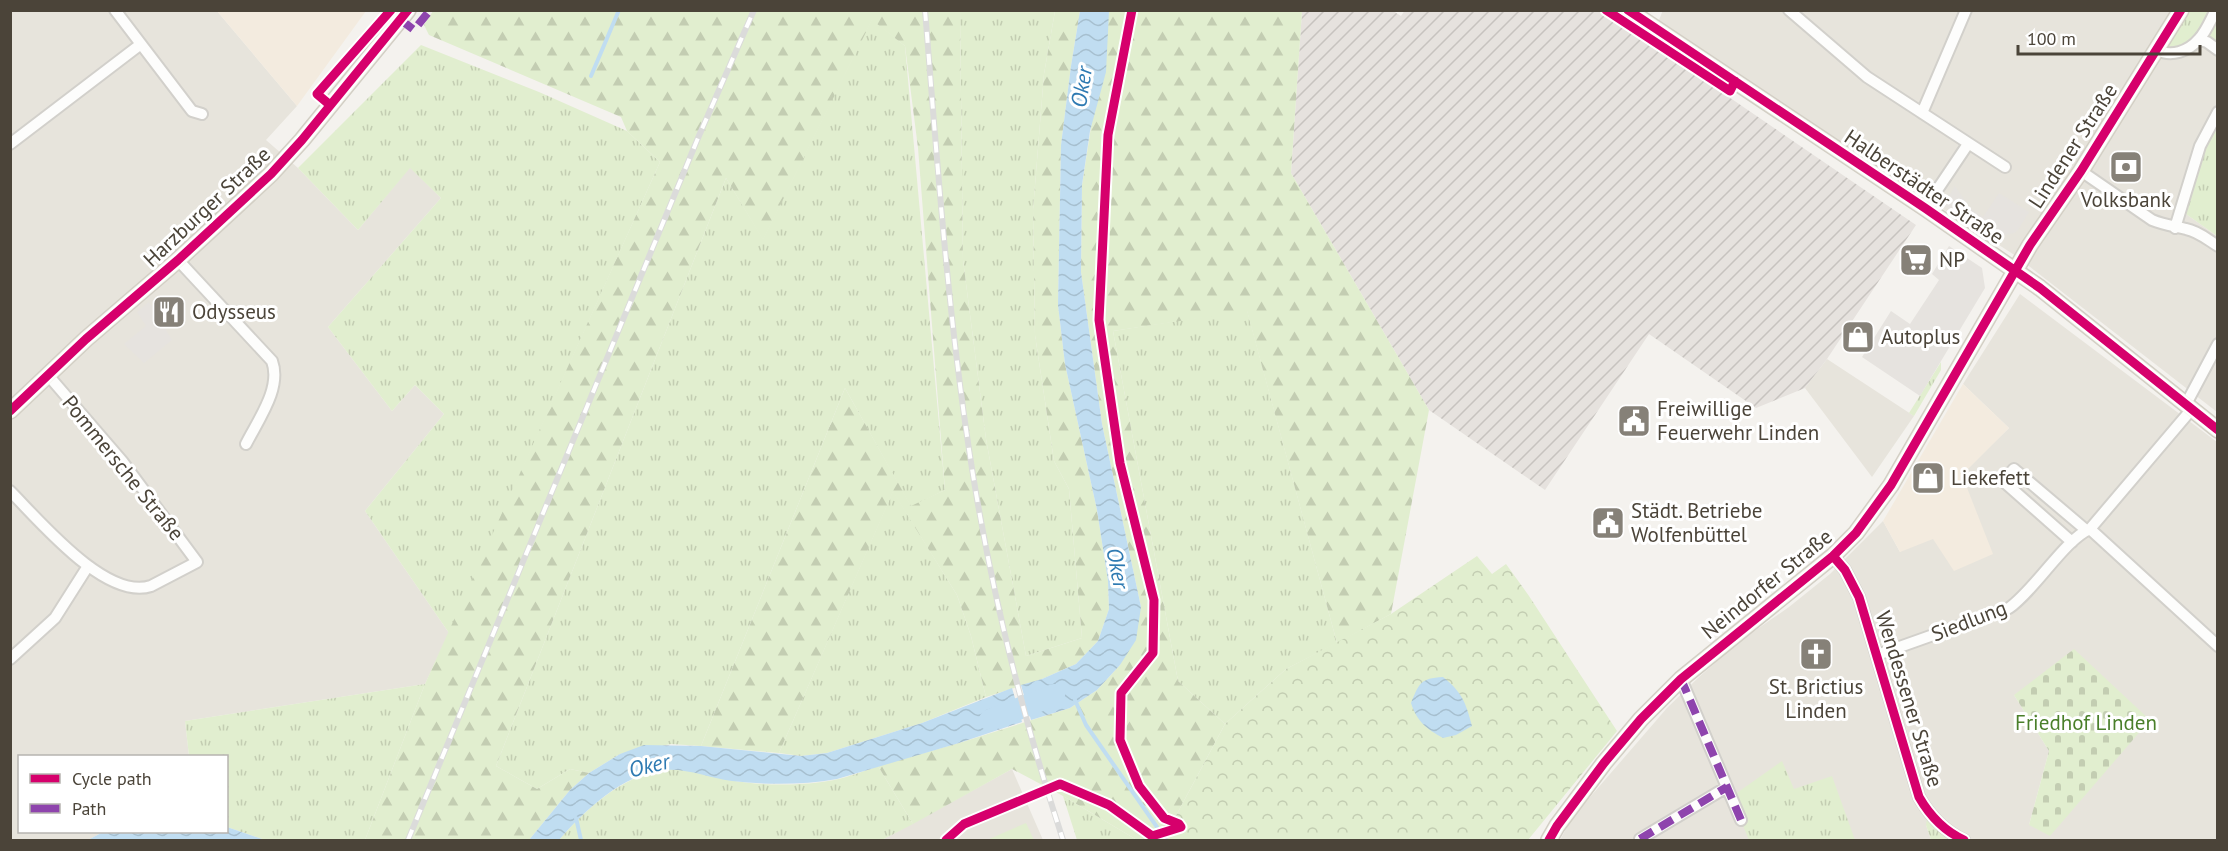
<svg xmlns="http://www.w3.org/2000/svg" width="2228" height="851" font-family="'PT Sans',sans-serif">
  <style>
    .residential { fill: #e7e4dc; fill-rule: evenodd }
    .commercial { fill: #f3ebdf }
    .industrial { fill: url(#industrial-furrows) }
    .grass { fill: url(#grass-tufts) }
    .forest { fill: url(#forest-firs) }
    .cemetery { fill: url(#cemetery-stones) }
    .park { fill: url(#park-crowns) }
    .garden { fill: #e1eecf }
    .parking { fill: #e6e3df }
    .water { fill: url(#water-waves) }
    .lines { fill: none; stroke-linecap: round; stroke-linejoin: round }
    .stream { stroke: #c0ddf1; stroke-width: 4 }
    .river { stroke: #c0ddf1; stroke-width: 22 }
    .street-casing { stroke: #d2d0cb; stroke-width: 14 }
    .secondary-casing { stroke: #d3cfc5; stroke-width: 18 }
    .street { stroke: #fdfdfc; stroke-width: 10 }
    .secondary { stroke: #f7f6f1; stroke-width: 15 }
    .rail-casing { stroke: #dbdbda; stroke-width: 6 }
    .rail { stroke: #fff; stroke-width: 4; stroke-dasharray: 11; stroke-linecap: butt }
    .quiet { stroke: #8e44ad; stroke-width: 8; stroke-dasharray: 15 8; stroke-linecap: butt }
    .cycleway-casing { stroke: #fff; stroke-width: 13 }
    .cycleway { stroke: #d6006c; stroke-width: 9 }
    .labels { text-anchor: middle; stroke-width: 6; stroke-linejoin: round; paint-order: stroke }
    .street-label { font-size: 21px; fill: #4b4439; stroke: #fff }
    .poi-label { font-size: 21px; fill: #4b4439; stroke: #fff; text-anchor: start }
    .park-label { font-size: 21px; fill: #4a7f2a; stroke: #fff }
    .water-label { font-size: 22px; font-style: italic; fill: #2e7ab2; stroke: #fff }
  </style>
  <defs>
    <pattern id="industrial-furrows" width="10" height="10" patternUnits="userSpaceOnUse" patternTransform="scale(1.5)"><rect width="10" height="10" fill="#e6e2de"/><path d="M-1 1l2-2M0 10L10 0M9 11l2-2" fill="none" stroke="#c7c3bf"/></pattern>
    <pattern id="grass-tufts" width="24" height="20" patternUnits="userSpaceOnUse" patternTransform="scale(1.5)"><rect width="24" height="20" fill="#e1eecf"/><path d="M3 7l-1-3M5 7V3M7 7l1-3M15 17l-1-3M17 17v-4M19 17l1-3" fill="none" stroke="#c3cdb2"/></pattern>
    <pattern id="forest-firs" width="22" height="20" patternUnits="userSpaceOnUse" patternTransform="scale(1.5)"><rect width="22" height="20" fill="#e1eecf"/><path d="M5 1l3.5 6h-7zM16 11l3.5 6h-7z" fill="#c3cdb2"/></pattern>
    <pattern id="cemetery-stones" width="16" height="16" patternUnits="userSpaceOnUse" patternTransform="scale(1.5)"><rect width="16" height="16" fill="#e1eecf"/><path d="M2 7V4a2 2 0 0 1 4 0v3zM10 15v-3a2 2 0 0 1 4 0v3z" fill="#c3cdb2"/></pattern>
    <pattern id="park-crowns" width="20" height="18" patternUnits="userSpaceOnUse" patternTransform="scale(1.5)"><rect width="20" height="18" fill="#e1eecf"/><path d="M2 6a3 3 0 1 1 6 0M12 15a3 3 0 1 1 6 0" fill="none" stroke="#c3cdb2"/></pattern>
    <pattern id="water-waves" width="16" height="10" patternUnits="userSpaceOnUse" patternTransform="scale(1.5)"><rect width="16" height="10" fill="#c0ddf1"/><path d="M0 5q4-4 8 0t8 0" fill="none" stroke="#a6bfcf"/></pattern>
  </defs>
  <rect width="100%" height="100%" fill="#f4f2ee"/>
  <path class="residential" d="M1663,10L2181,11L2199,40L2217,58V114L2186,214L2217,236V412L2016,256L1657,25Z
    M10,11H217L297,106L266,140L298,168L358,230L410,167L441,198L328,327L392,411L415,385L444,414L365,511L449,633L425,684L185,721L189,756H20V832H103L88,840H11Z
    M2020,294L2217,442V840H1961L1926,825L1931,840H1560L1572,818L1667,708L1699,677L1740,641L1789,607L1830,574L1883,521L1900,552L1961,474L2009,428L1963,384ZM2014,695L2150,720L2029,825L2049,751Z
    M1827,359L1914,416L1872,477L1805,388Z
    M1012,769L1043,840H882Z"/>
  <path class="commercial" d="M217,11H366L297,106Z
    M1963,384L2009,428L1962,475L1993,554L1954,571L1933,539L1900,552L1883,521Z"/>
  <path class="industrial" d="M1405,10L1603,11L1916,225L1827,359L1805,388L1756,408L1649,334L1545,490L1429,410L1291,173L1302,11H1393L1401,16Z"/>
  <path class="grass" d="M960,11H1055L1044,74L1033,210L1035,335L1054,461L1069,489L1082,638L1026,656L986,439L963,260Z
    M2181,11H2217V58L2199,40L2177,53L2157,50Z
    M872,19L905,46L945,490L911,507L845,388L701,746L671,744L620,754L589,773L570,769L537,789L496,766L726,178L763,239Z
    M421,45L539,92L627,131L660,162L449,633L365,511L444,414L415,385L392,411L328,327L441,198L410,168L358,230L298,168Z
    M2217,114V236L2186,214L2184,207Z
    M1247,310L1337,643L1286,669L1225,724L1178,681L1113,331Z
    M1941,362V370L1914,416L1909,413Z
    M893,491L957,595L971,636L986,697L922,723L827,753L801,756L779,753Z
    M425,684L365,840H265L227,827L226,756H189L185,721Z
    M1782,761L1794,789L1832,776L1855,840H1749L1731,797Z
    M878,766L913,824L882,840H559C590,804 638,761 690,770C703,772 716,778 730,780C761,786 803,786 834,780C849,777 864,771 878,766Z
    M1063,796L1137,840H1077Z
    M1928,812L1961,840H1931L1926,825Z"/>
  <path class="forest" d="M433,11H960L963,260L986,439L1026,656L1082,638L1069,489L1054,461L1035,335L1033,210L1044,74L1055,11H1080L1071,66L1061,145L1058,305L1065,364L1097,510L1108,581L1109,609L1098,641L1076,664L1042,679L986,697L971,636L957,595L893,492L779,753L701,746L845,388L911,506L945,490L918,148L905,46L872,20L763,240L726,178L496,766L537,789L570,769L589,773L570,790L529,840H365L425,684L660,162L627,131L621,117L429,35L424,25Z
    M1109,11H1302L1291,173L1429,410L1391,614L1337,643L1247,311L1113,331L1178,681L1225,724L1163,840H1137L1063,796L1012,769L913,824L878,766L959,743L1070,708L1097,690L1120,665L1141,607L1102,424L1081,272L1082,185Z"/>
  <path class="cemetery" d="M2074,649L2150,720L2050,836L2029,825L2049,751L2014,695Z"/>
  <path class="park" d="M1477,556L1492,574L1506,564L1529,596L1617,731L1528,840H1163L1225,724L1286,669L1391,614Z"/>
  <path class="garden" d="M1026,823L1034,840H987Z"/>
  <path class="parking" d="M1955,186L1970,208L1983,217L1999,193L2029,212L2018,230L2014,233L2001,236L1985,232L1943,205Z
    M1949,246L1982,268L1985,288L1920,396L1862,357L1891,311L1910,324L1939,280L1932,274Z
    M149,302L172,340L144,363L124,344L146,326L137,312Z"/>
  <path class="water" d="M1080,11H1109L1106,72L1090,131L1082,185L1081,272L1102,424L1141,607L1136,640L1120,665L1097,690L1070,708L1031,720L1021,685L1042,679L1076,664L1098,641L1109,609L1108,581L1097,510L1065,364L1058,305L1061,145L1071,66Z
    M1443,677C1462,692 1466,703 1472,726L1456,735L1443,738C1427,729 1417,722 1411,703C1419,684 1420,678 1443,677Z
    M1012,688L1022,722L959,743L837,779C803,785 766,785 732,781C708,778 688,768 664,770C624,773 584,811 559,840H529L570,790L589,773L620,754L644,745L701,746L801,756L827,753L922,723Z
    M227,827L265,840H88L103,832H226Z"/>
  <g class="lines">
    <path class="stream" d="M591,76L619,10
      M1075,700L1086,725L1157,827
      M576,818L581,840
      M1164,838L1166,840"/>
    <path class="river" d="M990,720L1054,695"/>
    <g class="street-casing">
      <path id="street" d="M115,10L192,111L202,114
        M1789,10L1867,77L2005,167
        M2199,40L2207,42L2218,50
        M2157,50C2171,57 2188,52 2199,39C2206,32 2211,19 2216,10
        M1922,113L1966,10
        M10,144L141,44
        M2081,171L2152,220C2164,225 2174,226 2186,229C2198,231 2208,240 2218,246
        M1925,208L1968,144
        M2175,228L2200,146L2218,112
        M178,260L272,361C282,388 258,420 246,444
        M2185,406L2218,344
        M10,491C39,520 106,601 151,586L197,562L122,461L47,374
        M2090,529L2218,646
        M2072,542L2003,481L2014,469L2086,530
        M1833,556L1845,570L1859,597L1919,797C1930,816 1944,831 1964,840
        M1877,655L2009,608C2035,590 2065,539 2090,529L2191,410
        M10,659L55,618L88,566
        M1681,679L1741,820
        M1640,839L1727,787"/>
    </g>
    <g class="secondary-casing">
      <path id="secondary" d="M1628,10L1925,208L2040,288L2218,430
        M10,411L86,339L178,260L271,174L302,140L408,10
        M1549,840L1557,826L1604,763L1641,719L1681,679L1833,556L1856,533L1891,485L2030,245L2081,171L2181,10"/>
    </g>
    <use href="#street" class="street"/>
    <use href="#secondary" class="secondary"/>
    <g class="rail-casing">
      <path id="rail" d="M925,10C938,171 949,334 976,493C996,611 1026,727 1063,840
        M408,840L698,138L754,10"/>
    </g>
    <use href="#rail" class="rail"/>
    <path class="quiet" d="M401,20L414,30L430,10
      M1681,679L1741,820
      M1640,839L1727,787"/>
    <g class="cycleway-casing">
      <path id="cycleway" d="M1606,10L1730,91L1735,81
        M1628,10L1925,208L2040,288L2218,430
        M330,105L317,94L391,10
        M10,411L86,339L178,260L271,174L302,140L408,10
        M1833,556L1845,570L1859,597L1919,797C1930,816 1944,831 1964,840
        M946,840L964,824L1060,784L1109,805L1152,836L1181,827L1179,824L1164,818L1139,786L1120,740L1121,693L1153,653L1154,600L1120,463L1099,320L1108,135L1132,10
        M1549,840L1557,826L1604,763L1641,719L1681,679L1833,556L1856,533L1891,485L2030,245L2081,171L2181,10"/>
    </g>
    <use href="#cycleway" class="cycleway"/>
  </g>
  <defs>
    <g id="bank-square" transform="scale(1.725)"><rect x="-9" y="-9" width="18" height="18" rx="4" fill="#868178" stroke="#fff"/><path d="M-6-4H6V4H-6ZM0-2.3a2.3 2.3 0 1 0 0 4.6a2.3 2.3 0 1 0 0-4.6Z" fill="#fff"/></g>
    <g id="supermarket-square" transform="scale(1.725)"><rect x="-9" y="-9" width="18" height="18" rx="4" fill="#868178" stroke="#fff"/><path d="M-6-5.5h2.5l.6 2H6L4.5 2H-2.5L-4.4-4H-6ZM-1.5 3.2a1.3 1.3 0 1 0 .1 0ZM3 3.2a1.3 1.3 0 1 0 .1 0Z" fill="#fff"/></g>
    <g id="restaurant-square" transform="scale(1.725)"><rect x="-9" y="-9" width="18" height="18" rx="4" fill="#868178" stroke="#fff"/><path d="M-5-6h1v4h1v-4h1v4h1v-4h1v5L-1.5 .5V6h-2V.5L-5-1ZM5-6V6H3V1.5H1.5Q1.5-4 5-6Z" fill="#fff"/></g>
    <g id="shop-square" transform="scale(1.725)"><rect x="-9" y="-9" width="18" height="18" rx="4" fill="#868178" stroke="#fff"/><path d="M-5-2.5h2.3a2.7 3.5 0 0 1 5.4 0H5L5.5 6h-11ZM-1.5-2.5h3a1.5 2.3 0 0 0-3 0Z" fill="#fff"/></g>
    <g id="civic-square" transform="scale(1.725)"><rect x="-9" y="-9" width="18" height="18" rx="4" fill="#868178" stroke="#fff"/><path d="M-.6-6.5H3V-4.5H.6V-3L4-1V1h2V6H-6V1h2V-1L-.6-3ZM-1.2 2.5V6h2.4V2.5Z" fill="#fff"/></g>
    <g id="church-square" transform="scale(1.725)"><rect x="-9" y="-9" width="18" height="18" rx="4" fill="#868178" stroke="#fff"/><path d="M-1.2-6h2.4v3.5h3.3v2.4h-3.3V6h-2.4V-.1h-3.3v-2.4h3.3Z" fill="#fff"/></g>
  </defs>
  <g fill-rule="evenodd">
    <use href="#bank-square" x="2126" y="167"/>
    <use href="#supermarket-square" x="1916" y="260"/>
    <use href="#restaurant-square" x="169" y="312"/>
    <use href="#shop-square" x="1858" y="337"/>
    <use href="#civic-square" x="1634" y="421"/>
    <use href="#shop-square" x="1928" y="478"/>
    <use href="#civic-square" x="1608" y="523"/>
    <use href="#church-square" x="1816" y="654"/>
  </g>
  <g class="labels">
    <g class="street-label">
      <text transform="translate(2073 146) rotate(-57)" y="7">Lindener Straße</text>
      <text transform="translate(1924 187) rotate(34)" y="7">Halberstädter Straße</text>
      <text transform="translate(207 207) rotate(-43)" y="7">Harzburger Straße</text>
      <text transform="translate(123 468) rotate(51)" y="7">Pommersche Straße</text>
      <text transform="translate(1767 584) rotate(-39)" y="7">Neindorfer Straße</text>
      <text transform="translate(1969 621) rotate(-21)" y="7">Siedlung</text>
      <text transform="translate(1909 699) rotate(73)" y="7">Wendessener Straße</text>
    </g>
    <g class="poi-label">
      <text x="2126" y="207" text-anchor="middle">Volksbank</text>
      <text x="1939" y="267">NP</text>
      <text x="192" y="319">Odysseus</text>
      <text x="1881" y="344">Autoplus</text>
      <text x="1657" y="416">Freiwillige<tspan x="1657" dy="24">Feuerwehr Linden</tspan></text>
      <text x="1951" y="485">Liekefett</text>
      <text x="1631" y="518">Städt. Betriebe<tspan x="1631" dy="24">Wolfenbüttel</tspan></text>
      <text x="1816" y="694" text-anchor="middle">St. Brictius<tspan x="1816" dy="24">Linden</tspan></text>
    </g>
    <g class="park-label">
      <text x="2086" y="730">Friedhof Linden</text>
    </g>
    <g class="water-label">
      <text transform="translate(1081 87) rotate(-81)" y="8">Oker</text>
      <text transform="translate(1118 568) rotate(79)" y="8">Oker</text>
      <text transform="translate(649 765) rotate(-13)" y="8">Oker</text>
    </g>
  </g>
  <rect width="2228" height="851" fill="none" stroke="#4b4439" stroke-width="24"/>
  <rect x="18" y="755" width="210" height="78" fill="#ffffff" stroke="#b7b4b0" stroke-width="1.5"/>
  <rect x="30" y="774" width="30" height="9" fill="#d6006c" stroke="#b7b4b0" stroke-width="1.5"/>
  <text x="72" y="785" font-size="18" fill="#4b4439">Cycle path</text>
  <rect x="30" y="804" width="30" height="9" fill="#8e44ad" stroke="#b7b4b0" stroke-width="1.5"/>
  <text x="72" y="815" font-size="18" fill="#4b4439">Path</text>
  <path d="M2018 45v9h182v-9" fill="none" stroke="#4b4439" stroke-width="3"/>
  <text x="2027" y="45" font-size="18" fill="#4b4439" stroke="#ffffff" stroke-width="4.5" paint-order="stroke">100 m</text>
</svg>
